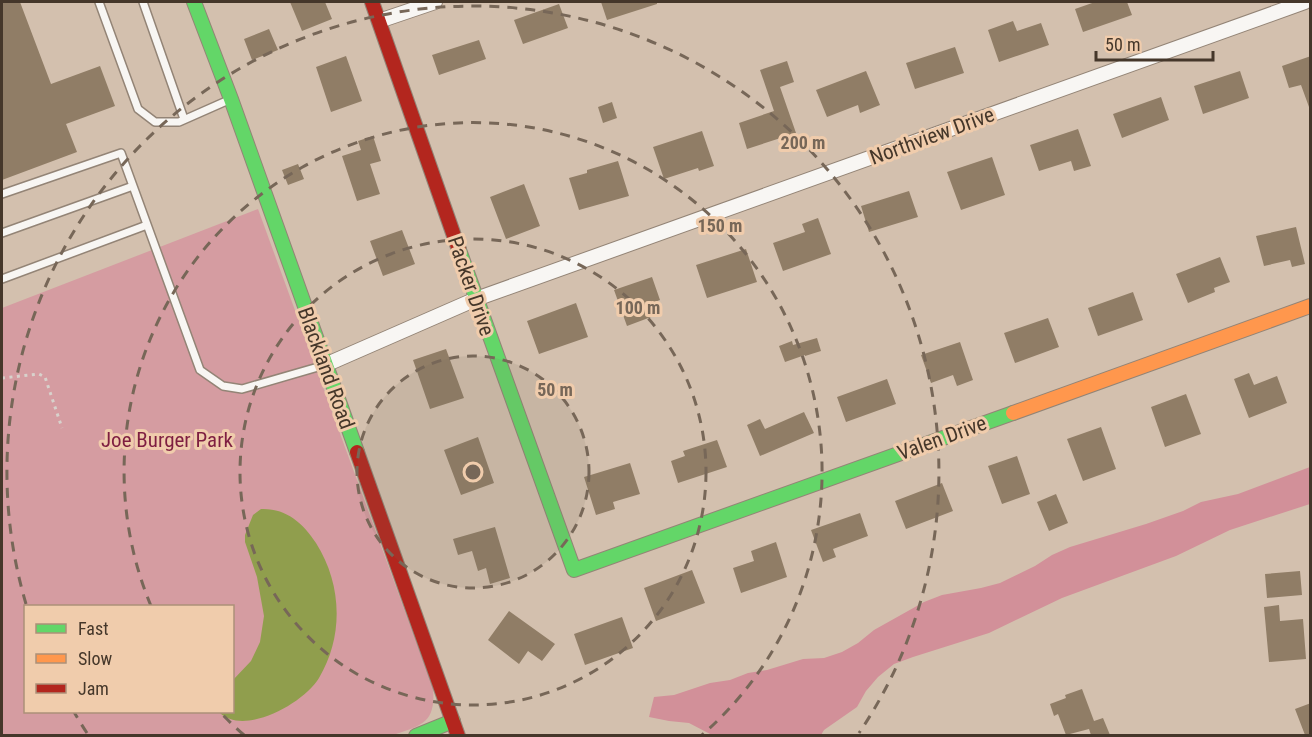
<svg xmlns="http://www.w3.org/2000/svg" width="1312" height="737" font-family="'Roboto Condensed',sans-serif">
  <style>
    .green { fill: #d59ca1; fill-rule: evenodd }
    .forest { fill: #d29099 }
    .water { fill: #909e4d }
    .building { fill: #907d66 }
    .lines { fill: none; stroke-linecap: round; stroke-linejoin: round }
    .lane-casing { stroke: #938476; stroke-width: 10 }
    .street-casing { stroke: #938476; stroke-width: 16 }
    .fast-casing { stroke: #938476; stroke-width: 16 }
    .slow-casing { stroke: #938476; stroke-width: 16 }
    .jam-casing { stroke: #938476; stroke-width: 16 }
    .path { stroke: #d8d2cc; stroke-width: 3; stroke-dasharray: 3 4.5; stroke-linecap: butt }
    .lane { stroke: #f8f6f3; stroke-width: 7 }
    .street { stroke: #f8f6f3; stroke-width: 14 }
    .fast { stroke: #63d668; stroke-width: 14 }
    .slow { stroke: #ff974d; stroke-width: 14 }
    .jam { stroke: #b3261e; stroke-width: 14 }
    .ring { fill: none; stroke: #776758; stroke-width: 3; stroke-dasharray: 10 8 }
    .labels { text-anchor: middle; stroke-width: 6; stroke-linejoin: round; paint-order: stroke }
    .street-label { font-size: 21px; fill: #45372a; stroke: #f0ccac }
    .park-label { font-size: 21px; fill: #7e1e41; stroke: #f0ccac }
    .centre { fill: #776758; stroke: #f0ccac; stroke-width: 3 }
    .ring-label { font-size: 18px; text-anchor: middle; font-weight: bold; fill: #776758; stroke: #f0ccac; stroke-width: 6; stroke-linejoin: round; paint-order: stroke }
  </style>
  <rect width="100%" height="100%" fill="#d3c0ae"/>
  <path class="green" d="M258,209L433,688C436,724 421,725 393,735L2,736V308ZM26,606H232V712H26Z"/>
  <path class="forest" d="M1310,467V504L1230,530L1176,556L1062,598L989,633L913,657L894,664L878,677L866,691L857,707L824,730L821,735H712L689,723L669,721L649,717L654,697L674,695L710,683L730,680L748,673L767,670L803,659L824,658L842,652L858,643L874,630L924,602L942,595L981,588L1000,583L1035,566L1052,555L1070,547L1146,524L1183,511L1201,502L1238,494Z"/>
  <path class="water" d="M261,509C286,508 303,523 316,543C342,584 344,636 319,678C303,704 243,737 219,712H232L233,680L251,661L260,642L264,616L257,577L245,542V535L253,515Z"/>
  <path class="building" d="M2,2H20L51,84L100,66L115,106L66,124L77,152L2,180Z
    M290,2H325L332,19L302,31Z
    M601,2H657V4L607,20Z
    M1095,2H1127L1132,15L1083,32L1075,9Z
    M559,4L568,28L523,44L514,20Z
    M1013,21L1017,31L1041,23L1049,45L999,62L988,30Z
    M269,29L278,50L252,60L244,39Z
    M479,40L486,59L439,75L432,55Z
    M955,47L964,73L915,89L906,63Z
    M346,56L362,101L331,112L316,67Z
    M1311,56V107H1309L1301,85L1289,88L1282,66Z
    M787,61L794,82L780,87L796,133L747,149L739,123L774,111L760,70Z
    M866,71L880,105L860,113L858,105L827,117L816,90Z
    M1240,71L1249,98L1203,114L1194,86Z
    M1161,97L1169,120L1122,138L1113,114Z
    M612,102L617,118L603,123L598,107Z
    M1078,129L1091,166L1074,171L1071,161L1039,171L1030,145Z
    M702,131L714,166L699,171L698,168L664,179L653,147Z
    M373,136L381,161L370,164L380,194L357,201L342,156L361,150L358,141Z
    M992,157L1005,195L961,210L947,172Z
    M618,161L629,196L579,210L569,178L587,173V170Z
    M298,164L304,179L288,185L282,170Z
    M524,184L540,226L506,239L490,197Z
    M909,191L918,217L869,232L861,206Z
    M818,218L831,254L783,271L773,243L805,232L802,224Z
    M1296,227L1305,264L1292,267L1290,260L1264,266L1256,236Z
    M402,230L415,264L383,276L370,241Z
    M746,249L757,282L707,298L696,265Z
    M1220,257L1230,282L1214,288L1215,292L1188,303L1176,274Z
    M652,277L660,300L647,305L651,317L627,326L614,290Z
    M1133,292L1143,320L1098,336L1088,308Z
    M576,303L588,337L539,354L527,321Z
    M1048,318L1059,347L1015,363L1004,333Z
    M817,338L821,351L805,356V355L785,362L779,346L792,341L793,345Z
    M960,342L973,380L957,386L953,375L931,383L921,355Z
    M446,349L464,398L430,409L413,360Z
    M1249,373L1254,385L1277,376L1287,403L1249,418L1234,379Z
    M887,379L896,404L846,422L837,397Z
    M1186,394L1201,434L1165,447L1151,407Z
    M804,412L814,433L760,456L747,425L760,419L765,429Z
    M1101,427L1116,469L1083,481L1067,439Z
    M478,437L494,483L461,495L444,450Z
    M717,440L727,467L678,483L671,461L685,456L683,451Z
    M1017,456L1030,494L1002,504L988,466Z
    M630,463L640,494L613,502L615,509L596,515L584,477Z
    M942,483L953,511L906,529L895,501Z
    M1056,494L1068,523L1049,531L1037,502Z
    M860,513L868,536L833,549L836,557L823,562L811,530Z
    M495,527L510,578L490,584L486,568L478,571L472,551L458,555L453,539Z
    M776,542L787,577L741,593L733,568L754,561L751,551Z
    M692,570L705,603L656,621L644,588Z
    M1300,571L1302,595L1267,598L1265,574Z
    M1279,605L1280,621L1303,619L1306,659L1269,662L1264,607Z
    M509,611L555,644L542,661L528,651L519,664L488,640Z
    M622,617L633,648L585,665L574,634Z
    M1082,689L1094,721L1103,718L1110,735H1091L1089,729L1066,735L1058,714L1054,716L1050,704L1066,698L1065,695Z
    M1311,703V735H1305L1295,709Z"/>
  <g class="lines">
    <g class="lane-casing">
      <path id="lane" d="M99,2L138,109L155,122H179L231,99
        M143,2L184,119
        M2,194L121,153L133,186
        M2,233L133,186L200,370L223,386L242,389L325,365
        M2,279L147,225"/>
    </g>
    <g class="street-casing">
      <path id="street" d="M379,21L435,2
        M325,365L476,299L1305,2"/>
    </g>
    <g class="fast-casing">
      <path id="fast" d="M194,2L231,99L357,452
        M459,250L574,570L1013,413
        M416,736L453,721"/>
    </g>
    <g class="slow-casing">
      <path id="slow" d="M1013,413L1310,306"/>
    </g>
    <g class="jam-casing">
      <path id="jam" d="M372,2L459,250
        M357,452L458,736"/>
    </g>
    <path class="path" d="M2,378L39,374L45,377L62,428"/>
    <use href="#lane" class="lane"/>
    <use href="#street" class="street"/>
    <use href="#fast" class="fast"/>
    <use href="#slow" class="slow"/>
    <use href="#jam" class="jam"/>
  </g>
  <circle cx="473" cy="472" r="116" fill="#776758" fill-opacity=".12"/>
  <g class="ring">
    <circle cx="473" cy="472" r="116"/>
    <circle cx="473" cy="472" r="233"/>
    <path d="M244 735A349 349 0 0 1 220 712M151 606A349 349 0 1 1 702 735"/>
    <path d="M87 733A466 466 0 0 1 74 712M26 604A466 466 0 1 1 859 733"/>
  </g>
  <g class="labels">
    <g class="street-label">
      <text transform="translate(932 136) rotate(-20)" y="7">Northview Drive</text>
      <text transform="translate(471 286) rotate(71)" y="7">Packer Drive</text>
      <text transform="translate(326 368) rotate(70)" y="7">Blackland Road</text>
      <text transform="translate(942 438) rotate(-20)" y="7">Valen Drive</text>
    </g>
    <g class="park-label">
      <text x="167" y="447">Joe Burger Park</text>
    </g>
  </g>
  <circle cx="473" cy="472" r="9" class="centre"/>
  <g class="ring-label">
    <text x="803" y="149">200 m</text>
    <text x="720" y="232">150 m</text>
    <text x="638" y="314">100 m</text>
    <text x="555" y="396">50 m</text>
  </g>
  <rect width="1312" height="737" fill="none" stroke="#45372a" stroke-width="6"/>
  <rect x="24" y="605" width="210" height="108" fill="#f0ccac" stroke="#ac9078" stroke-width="1.5"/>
  <rect x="36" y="624" width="30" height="9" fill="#63d668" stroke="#ac9078" stroke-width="1.5"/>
  <text x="78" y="635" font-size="18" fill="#45372a">Fast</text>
  <rect x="36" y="654" width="30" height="9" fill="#ff974d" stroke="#ac9078" stroke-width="1.5"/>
  <text x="78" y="665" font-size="18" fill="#45372a">Slow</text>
  <rect x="36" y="684" width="30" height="9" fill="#b3261e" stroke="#ac9078" stroke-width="1.5"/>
  <text x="78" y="695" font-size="18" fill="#45372a">Jam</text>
  <path d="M1096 51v9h117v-9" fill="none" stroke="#45372a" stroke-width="3"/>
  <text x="1105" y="51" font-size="18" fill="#45372a" stroke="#f0ccac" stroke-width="4.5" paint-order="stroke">50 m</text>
</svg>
